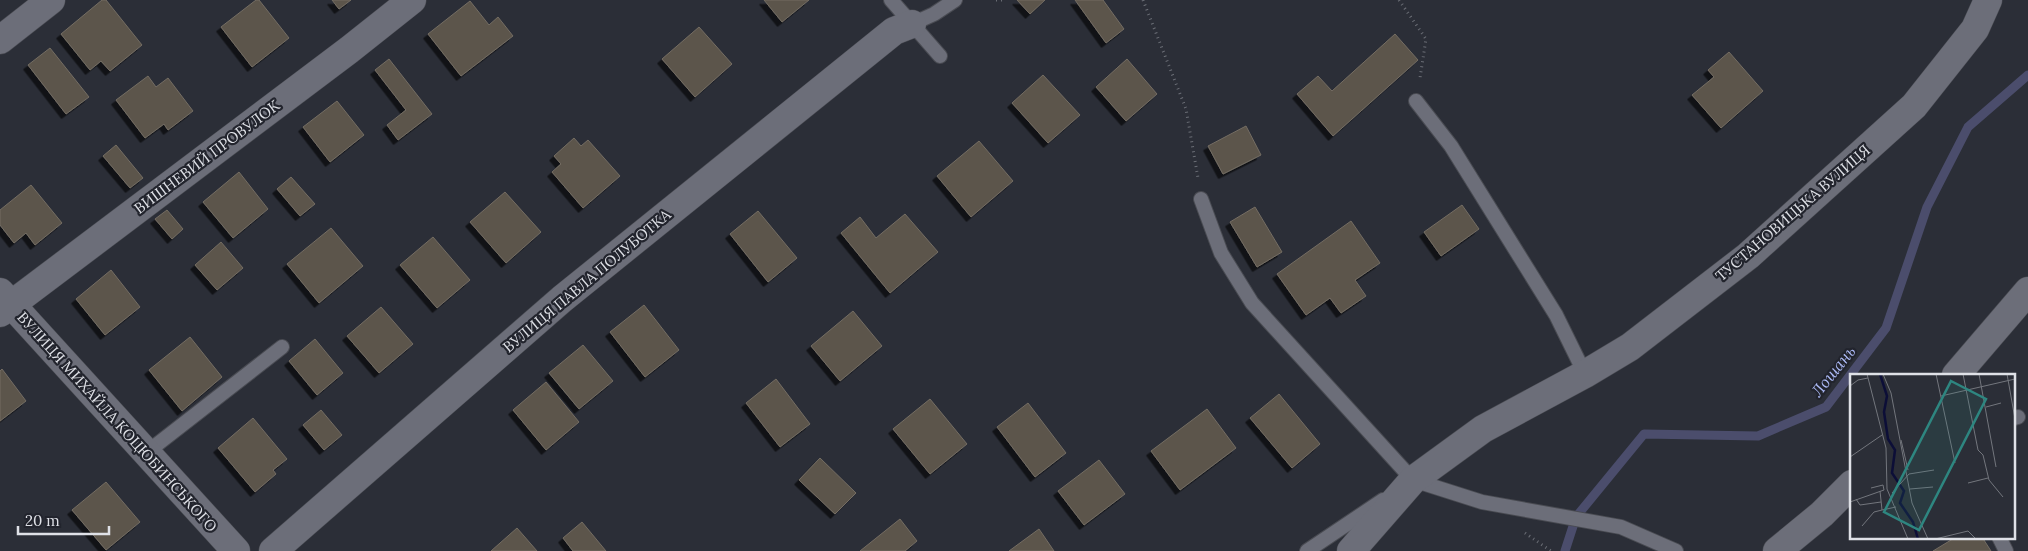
<svg xmlns="http://www.w3.org/2000/svg" width="2028" height="551" font-family="Lora,serif">
  <style>
    .lines { fill: none; stroke-linecap: round; stroke-linejoin: round }
    .stream { stroke: #4b4d6c; stroke-width: 9 }
    .building { fill: #5b544b; stroke: #746d63; filter: url(#shadow) }
    .service-casing { stroke: #494b52; stroke-width: 16 }
    .minor-casing { stroke: #494b52; stroke-width: 29 }
    .path { stroke: #6b6e76; stroke-width: 3; stroke-dasharray: 1 4; stroke-linecap: butt }
    .service { stroke: #6c6e79; stroke-width: 14 }
    .minor { stroke: #6c6e79; stroke-width: 28 }
    .labels { text-anchor: middle; stroke-width: 4.5; stroke-linejoin: round; paint-order: stroke }
    .street-label { font-size: 15px; fill: #dfe1e7; stroke: #22242d }
    .water-label { font-size: 16px; font-style: italic; fill: #adbbf7; stroke: #22242d }
    .inset-river { fill: none; stroke: #0c0e37; stroke-width: 2.5 }
    .inset-road { fill: none; stroke: #73767d; stroke-width: 1 }
    .view { fill: #2e8680; fill-opacity: 0.15; stroke: #2e8680; stroke-width: 2.5 }
    .inset-edge { fill: none; stroke: #dfe1e7; stroke-width: 2.5 }
  </style>
  <defs>
    <filter id="shadow"><feDropShadow dx="-4.5" dy="4.5" stdDeviation="0" flood-color="#0009"/></filter>
  </defs>
  <rect width="100%" height="100%" fill="#2b2e37"/>
  <g class="lines">
    <path class="stream" d="M1565,551L1576,517L1644,434L1758,436L1826,407L1886,328L1927,207L1968,127L2028,75"/>
  </g>
  <path class="building" d="M102,0H106L142,45L110,71L101,61L90,70L61,34Z
    M256,0H259L289,38L252,67L221,27Z
    M332,0H351L339,9Z
    M764,0H809L782,22Z
    M1017,0H1045L1030,14Z
    M1075,0H1103L1124,29L1106,43Z
    M470,1L489,25L498,17L513,36L461,76L428,34Z
    M699,27L732,64L695,97L662,59Z
    M1395,34L1418,60L1333,136L1297,94L1318,76L1332,91Z
    M50,48L89,97L66,114L28,65Z
    M1729,52L1763,91L1721,128L1692,95L1714,77L1708,70Z
    M389,59L432,114L398,140L387,125L406,110L375,70Z
    M1127,59L1157,94L1126,121L1096,87Z
    M1043,75L1080,115L1048,143L1012,103Z
    M148,76L156,87L168,78L193,111L168,130L164,124L145,138L116,100Z
    M337,101L364,135L330,162L303,127Z
    M1246,126L1261,155L1223,174L1208,146Z
    M574,138L581,146L588,140L620,176L583,208L552,172L561,164L554,156Z
    M979,141L1013,181L971,217L937,176Z
    M116,145L143,178L130,188L103,156Z
    M239,172L268,209L233,238L203,202Z
    M291,177L315,204L300,216L277,189Z
    M31,185L62,223L35,245L26,233L14,243L0,225V210Z
    M505,192L541,232L506,263L470,222Z
    M1462,205L1479,229L1441,256L1424,232Z
    M1255,207L1282,252L1257,267L1230,222Z
    M167,210L183,229L172,239L155,219Z
    M758,211L797,258L768,282L730,234Z
    M905,214L938,252L890,293L841,233L860,217L876,238Z
    M1351,221L1380,263L1355,280L1366,296L1341,313L1330,298L1306,315L1277,274Z
    M331,228L363,266L319,303L287,264Z
    M433,237L470,280L437,308L400,265Z
    M221,242L243,268L217,290L195,265Z
    M111,270L140,307L105,335L76,299Z
    M644,305L679,350L645,377L610,332Z
    M381,307L413,344L379,373L347,336Z
    M853,311L882,346L840,381L811,346Z
    M190,337L222,377L182,411L149,370Z
    M315,339L343,373L317,395L289,361Z
    M583,345L613,381L579,409L549,373Z
    M2,369L26,401L0,421V371Z
    M776,379L810,424L780,447L746,403Z
    M546,382L579,422L546,450L513,410Z
    M1279,394L1320,444L1292,468L1250,418Z
    M930,399L967,444L930,474L893,429Z
    M1028,403L1066,453L1035,477L997,427Z
    M1207,409L1236,448L1180,490L1151,451Z
    M321,410L342,435L324,450L303,425Z
    M253,418L287,459L273,470L276,474L255,492L218,448Z
    M820,458L856,493L835,514L799,480Z
    M1099,460L1125,494L1084,525L1058,491Z
    M106,482L140,522L106,550L72,510Z
    M900,519L917,541L905,551H860Z
    M582,522L606,551H573L563,538Z
    M517,528L537,551H491Z
    M1039,529L1054,551H1009Z
    M1956,537H1982L1991,551H1933Z"/>
  <g class="lines">
    <g class="service-casing">
      <path id="service" d="M891,0L940,56
        M912,24L934,14L955,0
        M1416,101L1451,146L1556,315L1585,374
        M1201,199L1221,253L1252,303L1413,480L1482,502L1621,527L1676,551
        M2014,418L2018,417
        M146,453L282,347
        M1999,537L2006,551
        M1307,551L1383,500"/>
    </g>
    <g class="minor-casing">
      <path id="minor" d="M0,40L51,0
        M0,292L236,551
        M0,313L349,50L412,0
        M1956,375L2028,291
        M273,551L562,299L894,31L912,24
        M1351,551L1413,480L1483,429L1585,374L1630,347L1748,256L1914,106L1975,29L1988,0
        M1777,551L1822,514L1852,484"/>
    </g>
    <path class="path" d="M996,0H1003
      M1143,0L1186,109L1198,178
      M1399,0L1426,39L1420,78
      M1525,533L1551,551"/>
    <use href="#service" class="service"/>
    <use href="#minor" class="minor"/>
  </g>
  <g class="labels">
    <g class="street-label">
      <text transform="translate(207 157) rotate(-37)" y="5">ВИШНЕВИЙ ПРОВУЛОК</text>
      <text transform="translate(1793 213) rotate(-41)" y="5">ТУСТАНОВИЦЬКА ВУЛИЦЯ</text>
      <text transform="translate(587 281) rotate(-40)" y="5">ВУЛИЦЯ ПАВЛА ПОЛУБОТКА</text>
      <text transform="translate(117 422) rotate(48)" y="5">ВУЛИЦЯ МИХАЙЛА КОЦЮБИНСЬКОГО</text>
    </g>
    <g class="water-label">
      <text transform="translate(1833 371) rotate(-51)" y="6">Лошань</text>
    </g>
  </g>
  <g transform="translate(1850 374)">
    <rect width="165" height="165" fill="#2b2e37"/>
    <path class="inset-river" d="M30,0L37,22L34,38L38,65L45,76L42,99L54,117L50,129L63,148L68,165"/>
    <path class="inset-road" d="M17,0L36,74L37,115L58,165M33,0L41,19L62,129L78,165M86,0L105,89M113,0L128,76L133,81L139,106L153,123M129,0L146,93M157,0L165,45M0,12L8,6L18,4M91,22L165,5M136,33L151,29M51,66L58,96M0,83L32,61M118,109L138,104M60,115L83,113M30,117L32,136L46,133M42,119L59,100L84,96M6,125L10,131L31,128M0,128L34,116L33,111L21,114M12,152L24,138L32,136M85,165L118,157L126,165"/>
    <path class="view" d="M101,7L136,25L69,156L34,138Z"/>
    <rect width="165" height="165" class="inset-edge"/>
  </g>
  <path d="M18 526v8h91v-8" fill="none" stroke="#dfe1e7" stroke-width="2.5"/>
  <text x="25" y="526" font-size="15" fill="#dfe1e7" stroke="#22242d" stroke-width="4" paint-order="stroke">20 m</text>
</svg>
